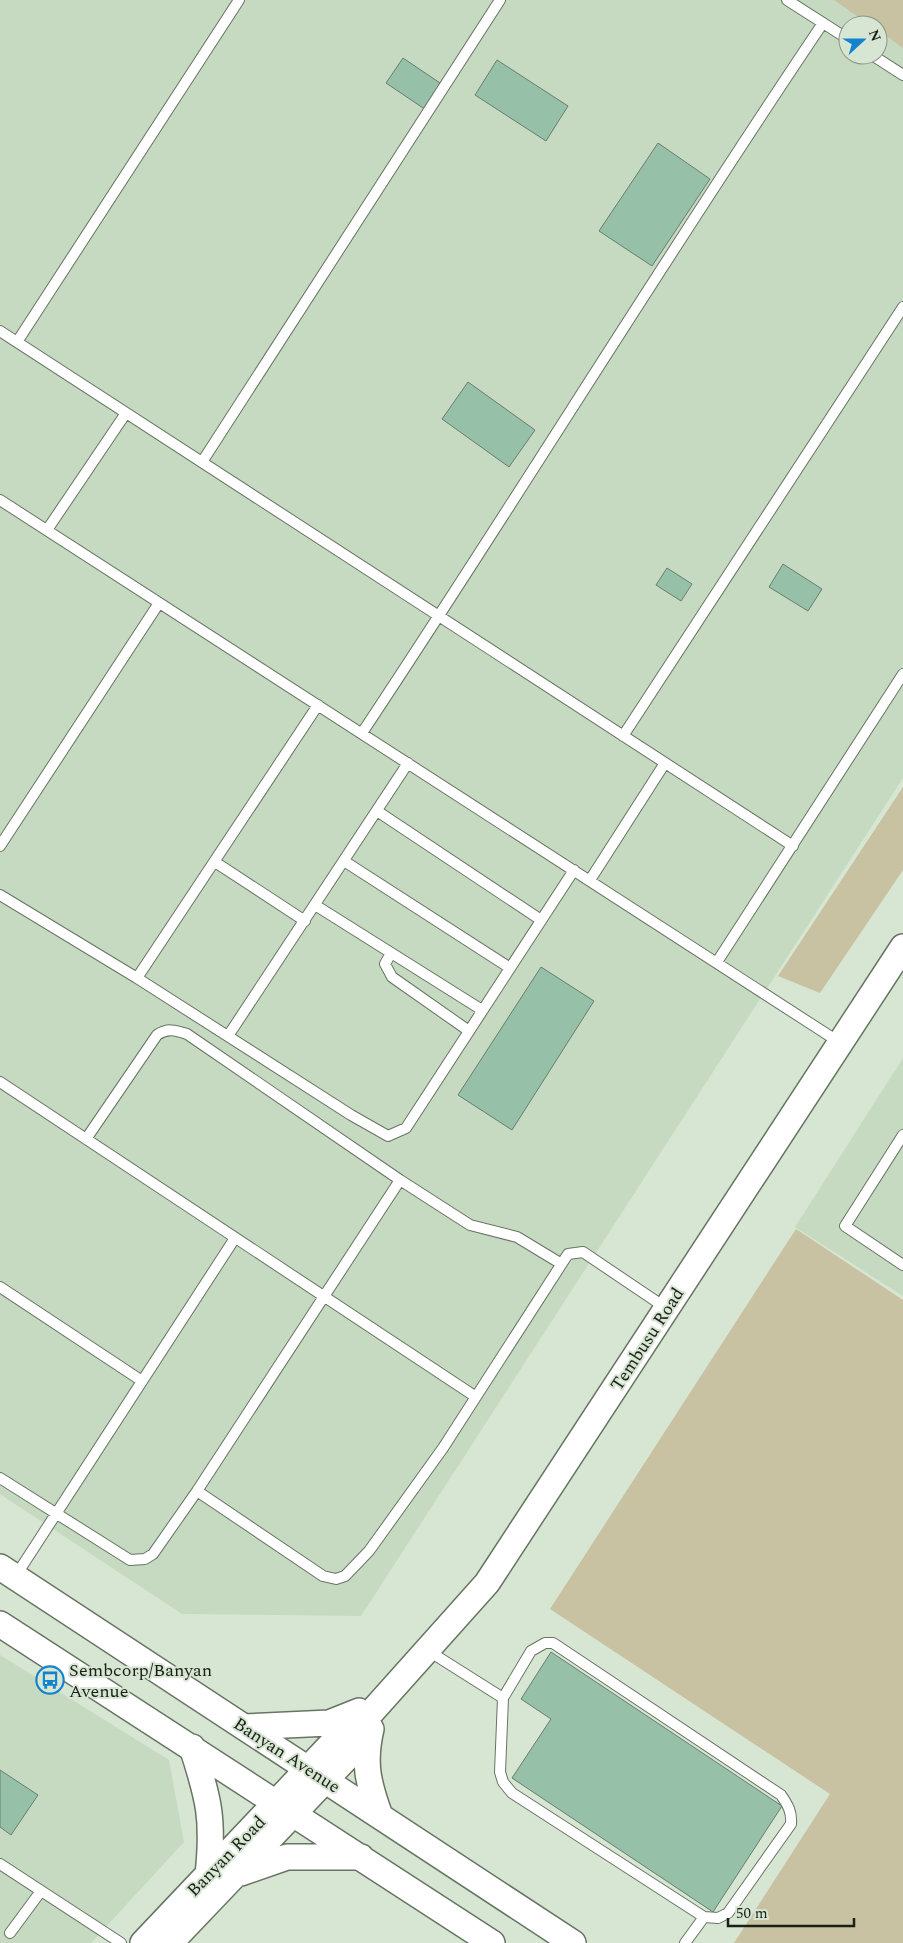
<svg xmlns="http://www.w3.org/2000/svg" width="903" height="1943" font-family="Spectral,serif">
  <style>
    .built { fill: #c6d9c1; fill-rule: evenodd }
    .green { fill: #c8c1a2 }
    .building { fill: #96c0a8; stroke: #697d71 }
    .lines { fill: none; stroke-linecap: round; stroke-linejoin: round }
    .service-casing { stroke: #677463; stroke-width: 12 }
    .tertiary-casing { stroke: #677463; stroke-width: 28 }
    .service { stroke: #fff; stroke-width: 10 }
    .tertiary { stroke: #fff; stroke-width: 25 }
    .labels { text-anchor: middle; stroke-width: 4; stroke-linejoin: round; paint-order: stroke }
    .street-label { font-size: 18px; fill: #1a1f18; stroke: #d7e6d2 }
    .poi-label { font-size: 18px; fill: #1a1f18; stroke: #d7e6d2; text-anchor: start }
  </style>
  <rect width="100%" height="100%" fill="#d7e6d2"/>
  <path class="built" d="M0,0H854L903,34V778L361,1616L182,1614L0,1494ZM848,25H878V55H848Z
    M903,1058V1296L795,1227Z
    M0,1655L169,1760L184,1842L91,1943H0Z"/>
  <path class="green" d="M834,0H903V48L878,30V25H870Z
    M903,787V870L820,993L778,976Z
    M796,1229L903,1300V1943H734L830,1794L550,1609Z"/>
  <path class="building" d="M403,58L443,85L426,110L386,83Z
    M497,60L568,106L546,141L475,95Z
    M658,143L710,179L652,266L599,231Z
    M468,382L535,430L509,467L442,419Z
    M783,564L822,589L808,611L769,587Z
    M667,568L692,584L681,601L656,585Z
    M541,967L594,1001L512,1130L458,1095Z
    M551,1652L782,1806L713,1912L512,1778L551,1719L521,1699Z
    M0,1770L38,1795L11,1835L0,1827Z"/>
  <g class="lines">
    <g class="service-casing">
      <path id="service" d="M787,0L848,39
        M872,55L903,75
        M0,331L793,846
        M17,342L239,0
        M202,462L500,0
        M0,500L839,1042
        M47,530L126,413
        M362,733C518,498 665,257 823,23
        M623,736L903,307
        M377,811L541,920
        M0,846L159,603
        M344,861L510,968
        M215,862L305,921
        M590,880L665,763
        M0,895L137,978L351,1115L388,1136L406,1128L574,870
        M315,905L482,1010
        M391,953L385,964L392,977L469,1031
        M717,962L903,674
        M137,978L318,705
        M228,1036L408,763
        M0,1082L476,1397
        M903,1135L845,1226L903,1265
        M86,1139L157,1035C167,1028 175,1030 187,1034L400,1180L470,1225L517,1237L560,1263
        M0,1287L142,1381
        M0,1478L130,1560L145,1559L153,1554L197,1491L400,1180
        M197,1491L323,1576L336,1579L345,1576L369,1551L443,1448L568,1254L583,1252L666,1308
        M15,1577L235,1238
        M545,1643H553L781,1795C788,1805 792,1812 791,1824L728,1913L718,1918L704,1917L512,1793L503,1782L500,1772L503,1698L531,1651Z
        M427,1650L503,1698
        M0,1864L121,1943
        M10,1933L41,1891
        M685,1943L704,1917"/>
    </g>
    <g class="tertiary-casing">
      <path id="tertiary" d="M0,1567L573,1943
        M0,1624L492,1943
        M244,1727L329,1723L359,1711
        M371,1729C363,1763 368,1783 380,1816
        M192,1747C209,1799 214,1820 208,1875
        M241,1873L287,1857H361
        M143,1943L341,1734L369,1715
        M170,1943L354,1750L369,1715L487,1583L903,947"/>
    </g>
    <use href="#service" class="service"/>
    <use href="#tertiary" class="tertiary"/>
  </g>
  <defs>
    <g id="bus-ring" transform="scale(1.4375)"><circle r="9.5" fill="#d7e6d2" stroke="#1283cc" stroke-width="1.5"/><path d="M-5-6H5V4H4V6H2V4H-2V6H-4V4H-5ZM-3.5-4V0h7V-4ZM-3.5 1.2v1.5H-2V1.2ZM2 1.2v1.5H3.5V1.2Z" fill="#1283cc"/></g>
  </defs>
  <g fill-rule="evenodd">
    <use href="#bus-ring" x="50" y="1680"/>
  </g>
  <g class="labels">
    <g class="street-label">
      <text transform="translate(647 1339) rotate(-57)" y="6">Tembusu Road</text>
      <text transform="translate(287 1755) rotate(33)" y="6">Banyan Avenue</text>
      <text transform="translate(226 1856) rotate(-46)" y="6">Banyan Road</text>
    </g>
    <g class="poi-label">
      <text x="69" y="1676">Sembcorp/Banyan<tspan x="69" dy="21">Avenue</tspan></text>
    </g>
  </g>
  <g transform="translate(863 40) rotate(69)"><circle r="24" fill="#d7e6d2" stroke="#8b9688"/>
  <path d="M0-4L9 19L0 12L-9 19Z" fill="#1283cc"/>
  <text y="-8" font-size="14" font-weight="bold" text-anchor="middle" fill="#1a1f18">N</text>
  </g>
  <path d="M728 1918v8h126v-8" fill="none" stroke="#1a1f18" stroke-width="2.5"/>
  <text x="736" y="1918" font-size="15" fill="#1a1f18" stroke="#d7e6d2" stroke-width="4" paint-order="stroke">50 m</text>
</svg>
